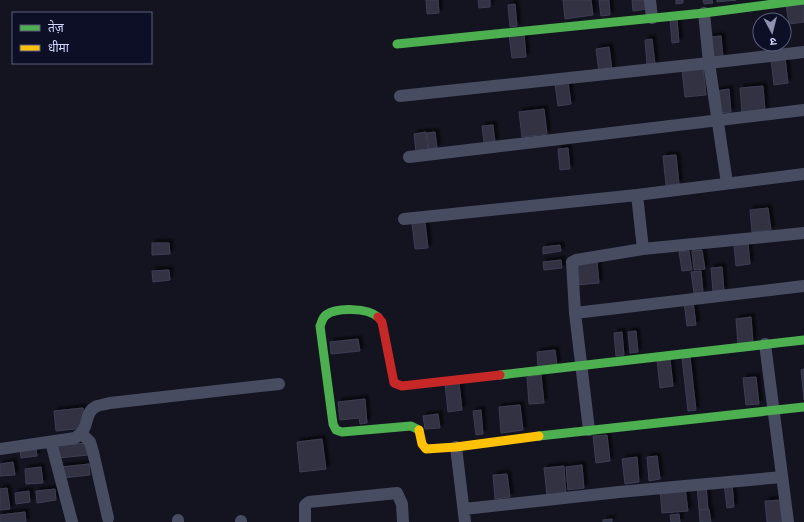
<svg xmlns="http://www.w3.org/2000/svg" width="804" height="522" font-family="'Space Grotesk','Noto Sans Devanagari',sans-serif">
  <style>
    .building { fill: #313142; stroke: #3d3e54; filter: url(#shadow) }
    .lines { fill: none; stroke-linecap: round; stroke-linejoin: round }
    .street { stroke: #474c61; stroke-width: 12 }
    .fast { stroke: #4caf50; stroke-width: 9 }
    .slow { stroke: #ffc107; stroke-width: 9 }
    .jam { stroke: #c62828; stroke-width: 9 }
  </style>
  <defs>
    <filter id="shadow"><feDropShadow dx="3.5" dy="-3.5" stdDeviation="1" flood-color="#0009"/></filter>
  </defs>
  <rect width="100%" height="100%" fill="#131420"/>
  <path class="building" d="M426,0H438L439,13L427,14Z
    M478,0H490V7L479,8Z
    M563,0H591L593,15L565,19Z
    M599,0H609L610,15L601,16Z
    M632,0H646L647,9L633,11Z
    M676,0H683V3L676,4Z
    M703,0H712L713,3L704,4Z
    M717,0H736L717,2Z
    M804,3V22L789,24L786,5Z
    M515,4L517,26L510,27L508,5Z
    M677,19L679,42L672,43L670,20Z
    M524,33L526,57L512,58L509,34Z
    M721,36L723,57L712,58L710,37Z
    M652,39L655,64L647,65L645,40Z
    M609,47L612,70L599,72L596,49Z
    M785,58L788,83L774,85L771,60Z
    M703,67L706,95L685,97L682,70Z
    M568,82L571,104L558,106L555,84Z
    M763,86L765,111L742,113L740,88Z
    M729,89L731,112L718,113L716,91Z
    M544,109L547,134L522,137L519,112Z
    M493,125L495,142L484,143L482,126Z
    M426,132L428,151L416,152L414,134Z
    M435,132L437,148L429,149L427,133Z
    M568,148L570,169L560,170L558,149Z
    M676,155L679,184L666,185L663,156Z
    M768,208L771,230L752,232L750,210Z
    M425,222L428,248L415,249L412,223Z
    M152,243H169L170,254L152,255Z
    M748,243L750,264L736,266L734,245Z
    M560,245L561,251L543,254V247Z
    M702,250L705,269L694,270L692,251Z
    M689,251L692,270L682,271L679,252Z
    M561,260L562,268L544,270L543,262Z
    M597,262L599,283L577,285L574,265Z
    M722,267L724,291L713,292L711,268Z
    M169,270L170,280L153,282L152,271Z
    M701,271L703,292L694,293L691,272Z
    M693,301L696,325L687,326L684,302Z
    M751,317L753,343L738,345L736,319Z
    M636,331L638,352L630,353L628,332Z
    M622,332L624,355L616,356L614,333Z
    M358,339L360,351L331,354L330,342Z
    M555,350L557,365L538,367L537,352Z
    M690,357L696,410L688,411L682,358Z
    M670,359L673,386L660,388L657,360Z
    M804,369V400L801,370Z
    M541,375L544,403L529,404L527,377Z
    M756,377L759,404L746,405L743,378Z
    M459,383L462,410L448,412L445,384Z
    M365,399L367,423L360,424L359,418L340,420L338,402Z
    M520,405L523,430L501,433L499,407Z
    M83,408L85,428L56,431L54,411Z
    M481,410L483,434L476,435L473,411Z
    M438,414L440,428L425,429L423,416Z
    M607,435L610,461L596,463L593,436Z
    M322,439L326,469L300,472L297,442Z
    M86,443L88,455L59,458L58,446Z
    M36,448L37,456L21,458L20,450Z
    M657,456L660,479L649,481L647,457Z
    M637,457L639,482L625,484L622,459Z
    M13,462L15,475L0,476V464Z
    M89,464L90,475L62,478L61,467Z
    M582,465L584,488L568,490L566,467Z
    M564,466L566,493L547,495L544,468Z
    M41,467L43,483L26,484L25,469Z
    M507,474L510,497L495,499L493,475Z
    M724,483H732L734,507L727,508Z
    M706,485L708,509L699,510L697,486Z
    M7,488L10,509L0,510V489Z
    M685,488L688,511L662,513L660,490Z
    M55,489L56,500L37,503L36,491Z
    M29,491L30,502L16,504L15,493Z
    M781,500L784,522H767L765,501Z
    M709,509L711,522H700L699,510Z
    M25,512L26,522H0V515Z
    M679,514L680,522H671L670,515Z
    M612,519V522H603V520Z"/>
  <g class="lines">
    <path class="street" d="M650,0L652,18
      M704,13L709,63L727,183
      M400,96L709,63L804,52
      M409,157L804,110
      M637,195L643,249
      M404,219L637,195L804,174
      M575,313L804,286
      M765,344L788,522
      M589,430L575,313L572,262L576,260L643,249L804,233
      M82,434L90,442L93,452L108,518
      M51,442L72,522
      M456,447L465,522
      M0,449L75,438C92,428 82,413 97,406C101,405 106,404 110,403L279,384
      M464,509L619,492L782,477
      M178,520V522
      M241,521V522
      M305,522V505L309,502L397,493L402,504L403,522"/>
    <path class="fast" d="M397,44L704,13L804,0
      M378,317C368,308 337,307 326,315C322,318 322,322 320,326L333,424L336,430L342,432L411,426L419,430
      M500,375L804,340
      M539,436L804,407"/>
    <path class="slow" d="M419,430L422,444L426,449L456,447L539,436"/>
    <path class="jam" d="M378,317L382,322L394,383L402,386L500,375"/>
  </g>
  <rect x="12" y="12" width="140" height="52" fill="#0d0f26" stroke="#5c5f7d"/>
  <rect x="20" y="25" width="20" height="6" fill="#4caf50" stroke="#5c5f7d"/>
  <text x="48" y="32" font-size="12" fill="#d2d7ff">तेज़</text>
  <rect x="20" y="45" width="20" height="6" fill="#ffc107" stroke="#5c5f7d"/>
  <text x="48" y="52" font-size="12" fill="#d2d7ff">धीमा</text>
  <g transform="translate(772 32) rotate(173)"><circle r="19" fill="#0d0f26" stroke="#5c5f7d"/>
  <path d="M0-3L7 15L0 10L-7 15Z" fill="#8f93b1"/>
  <text y="-6" font-size="11" font-weight="bold" text-anchor="middle" fill="#d2d7ff">उ</text>
  </g>
</svg>
